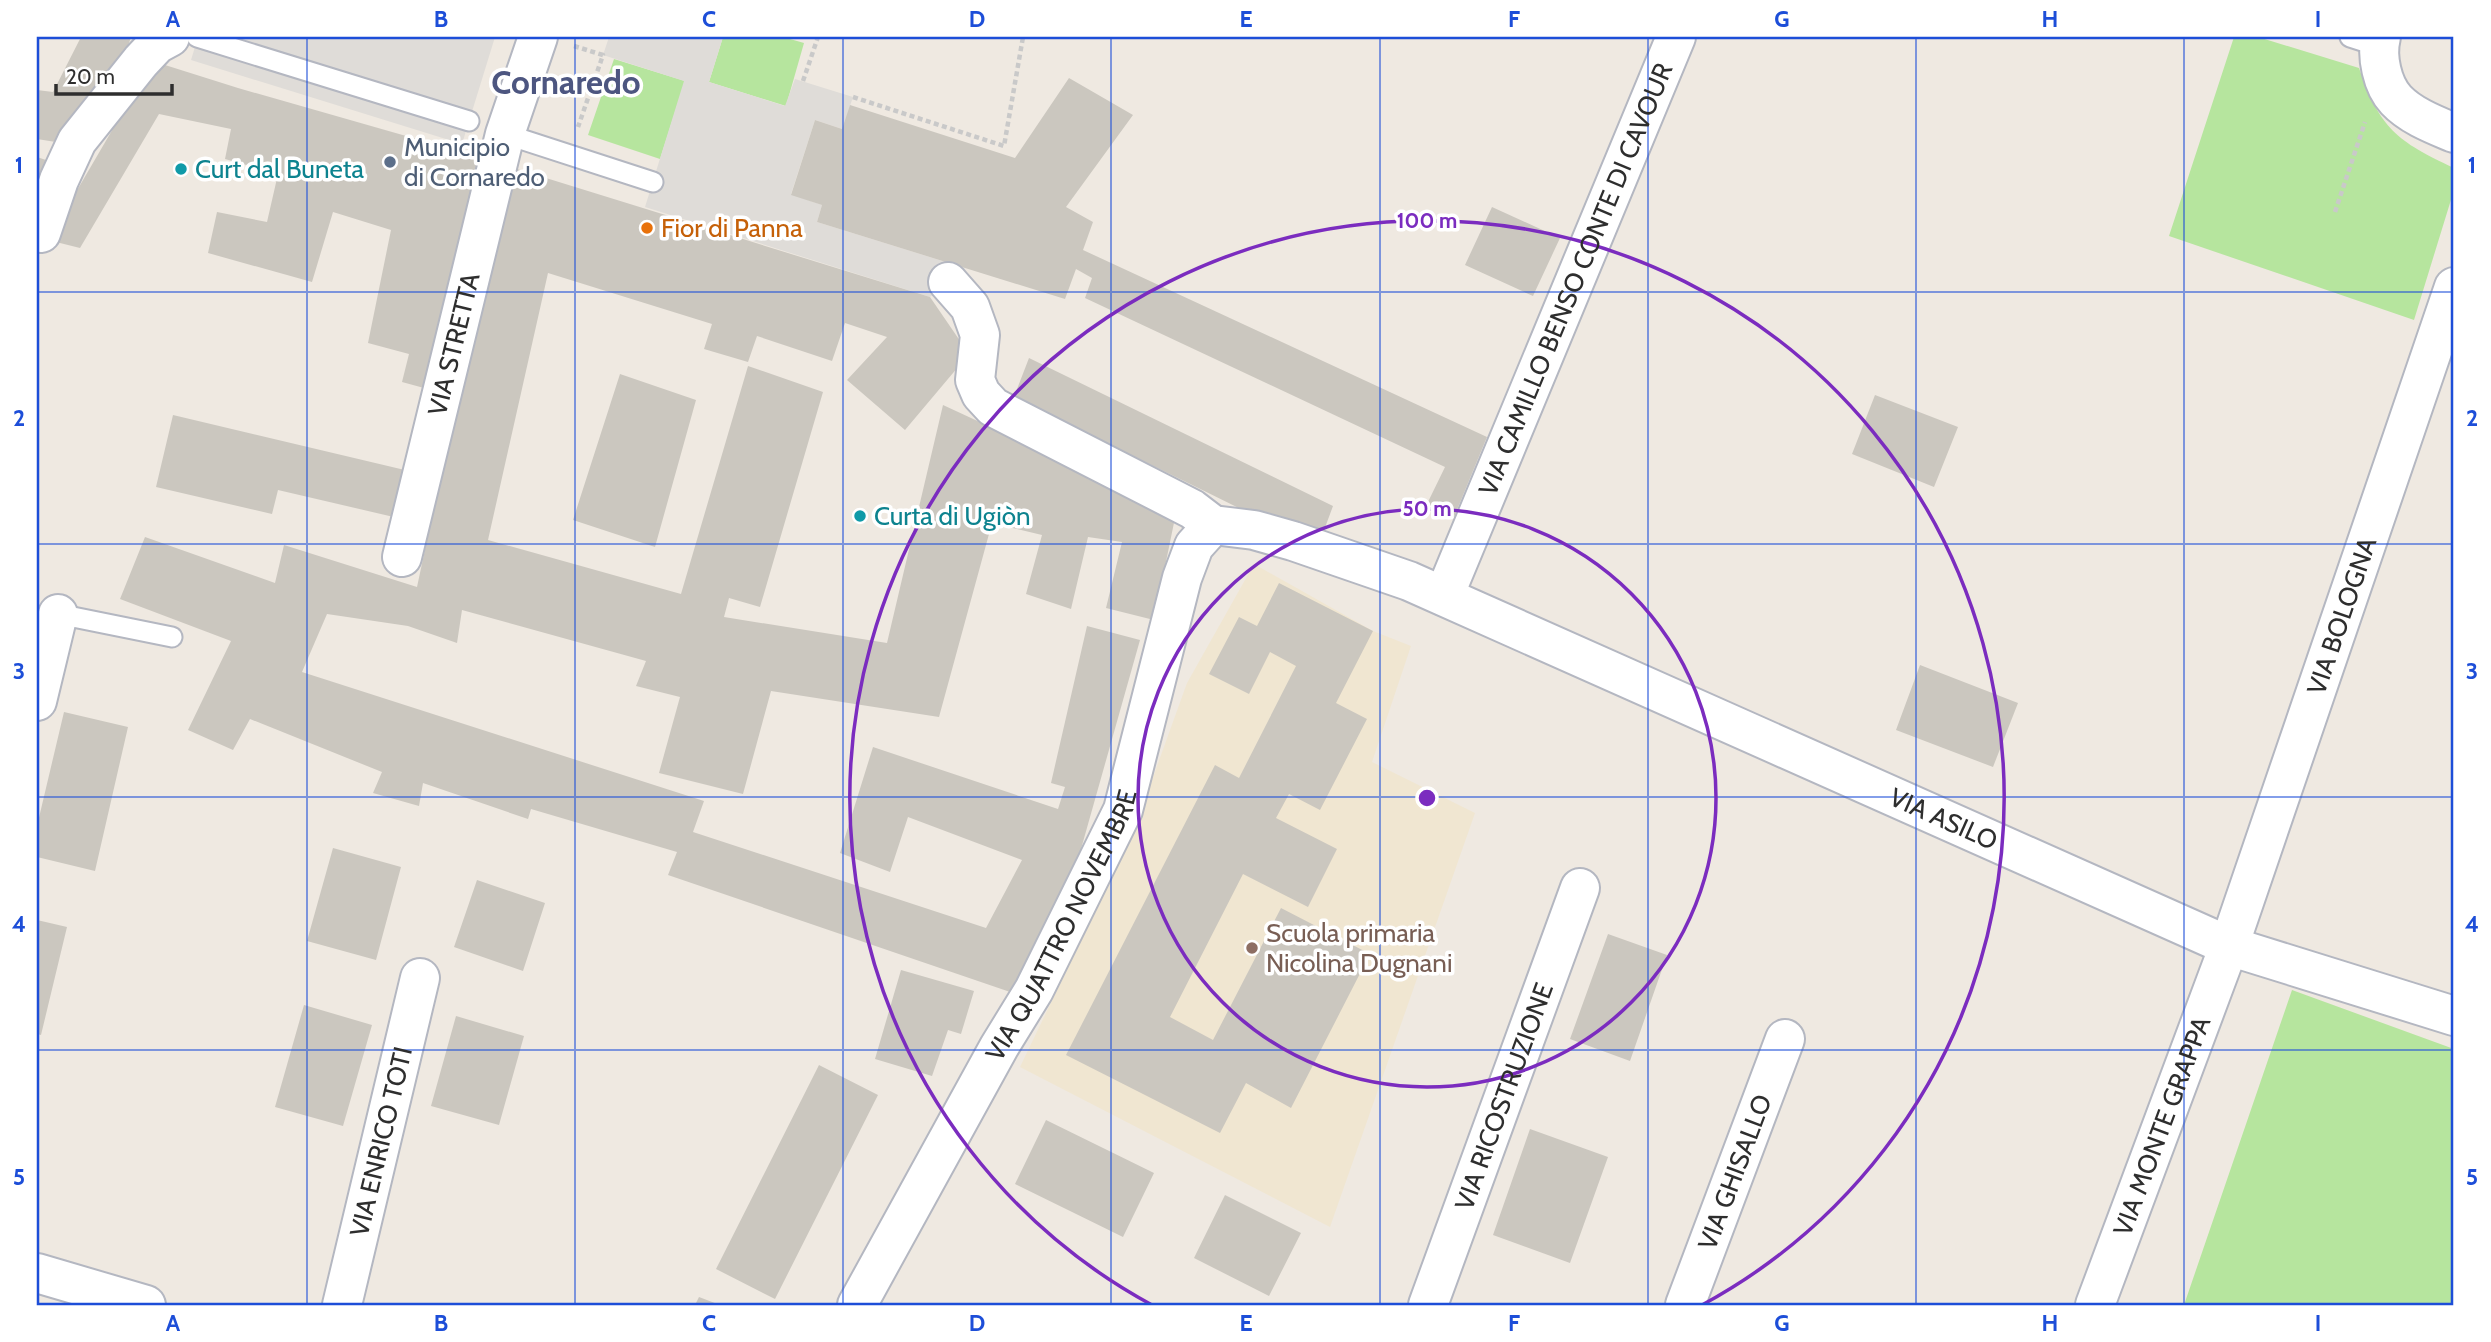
<svg xmlns="http://www.w3.org/2000/svg" width="2491" height="1342" font-family="Cabin,sans-serif">
  <style>
    .education { fill: #f0e6d1 }
    .green { fill: #b6e59e }
    .plaza { fill: #dfdcd8 }
    .building { fill: #cbc7bf }
    .lines { fill: none; stroke-linecap: round; stroke-linejoin: round }
    .service-casing { stroke: #b4b7c1; stroke-width: 23 }
    .minor-casing { stroke: #b4b7c1; stroke-width: 42 }
    .path { stroke: #c9c9c9; stroke-width: 4.5; stroke-dasharray: 5 3.5; stroke-linecap: butt }
    .service { stroke: #fff; stroke-width: 19 }
    .minor { stroke: #fff; stroke-width: 38 }
    .grid { fill: none; stroke: #1d4ed8; stroke-width: 2; stroke-opacity: 0.55 }
    .ring { fill: none; stroke: #7b2cbf; stroke-width: 3.5 }
    .service-dot { fill: #5c6f8a; stroke: #fff; stroke-width: 2.5 }
    .culture-dot { fill: #0f9aa8; stroke: #fff; stroke-width: 2.5 }
    .food-dot { fill: #e8710a; stroke: #fff; stroke-width: 2.5 }
    .education-dot { fill: #8d6e63; stroke: #fff; stroke-width: 2.5 }
    .labels { text-anchor: middle; stroke-width: 7; stroke-linejoin: round; paint-order: stroke }
    .service-label { font-size: 26px; fill: #4e5e75; stroke: #fff; text-anchor: start }
    .culture-label { font-size: 26px; fill: #0d838f; stroke: #fff; text-anchor: start }
    .food-label { font-size: 26px; fill: #c56008; stroke: #fff; text-anchor: start }
    .street-label { font-size: 26px; fill: #2e2e2e; stroke: #fff }
    .education-label { font-size: 26px; fill: #785e54; stroke: #fff; text-anchor: start }
    .district-label { font-size: 33px; font-weight: bold; fill: #4d5680; stroke: #fff }
    .centre { fill: #7b2cbf; stroke: #fff; stroke-width: 3.5 }
    .ring-label { font-size: 21px; text-anchor: middle; font-weight: bold; fill: #7b2cbf; stroke: #fff; stroke-width: 7; stroke-linejoin: round; paint-order: stroke }
    .neatline { fill: none; stroke: #1d4ed8; stroke-width: 2.5 }
    .grid-label { font-size: 23px; text-anchor: middle; font-weight: bold; fill: #1d4ed8 }
  </style>
  <rect width="100%" height="100%" fill="#efe9e1"/>
  <path class="education" d="M1254,564L1373,631L1411,646L1372,762L1475,813L1330,1227L1020,1067L1134,830L1187,683Z"/>
  <path class="green" d="M723,37H783L804,43L786,106L709,82Z
    M2234,37H2258L2359,68C2380,129 2397,141 2454,168V190L2414,320L2169,236Z
    M614,59L685,81L660,159L588,135Z
    M2292,990L2454,1049V1305H2184Z"/>
  <path class="plaza" d="M198,37H495L462,144L191,60Z
    M609,37H723L709,82L785,106L795,79L853,97L842,129L815,120L791,194L822,205L817,222L965,268L930,297L645,207L684,81L603,55Z"/>
  <path class="building" d="M81,37H131L127,49L62,143L37,139V90L53,92Z
    M165,65L238,88L483,158L435,391L402,382L409,354L368,343L391,230L333,212L312,282L208,253L217,212L267,222L278,174L225,159L231,129L159,114L80,248L48,240L142,79Z
    M1069,78L1133,115L1066,207L1093,222L1083,250L1487,437L1454,517L1427,504L1445,467L1085,298L1092,278L1076,269L1065,299L817,222L822,205L791,195L815,120L842,129L850,105L1015,158Z
    M37,157L55,163L37,216Z
    M507,166L930,297L969,354L905,430L847,380L887,337L845,323L832,361L757,336L748,362L704,349L712,324L548,273L488,540L681,594L748,366L823,392L760,607L729,598L724,617L887,643L943,405L1176,513L1154,620L1106,608L1122,542L1088,537L1071,609L1026,594L1042,535L992,523L939,717L771,691L743,794L659,773L680,697L636,686L646,661L462,610L457,643L408,626L327,614L302,672L704,801L693,832L986,928L1022,860L908,817L890,872L840,853L873,747L1058,809L1065,787L1051,783L1087,626L1140,640L1070,888L1016,994L668,875L677,852L531,809L528,819L423,783L419,806L373,793L382,772L250,719L233,750L188,730L231,641L120,599L145,537L275,583L284,545L417,587Z
    M1492,207L1560,238L1533,296L1465,265Z
    M1029,358L1333,506L1323,533L1257,517L1014,397Z
    M620,374L696,400L655,547L573,520Z
    M1875,395L1958,427L1934,487L1852,454Z
    M173,415L409,471L398,518L278,490L272,514L156,487Z
    M1279,583L1373,631L1336,703L1367,719L1320,810L1289,794L1276,818L1337,849L1308,907L1243,874L1170,1017L1213,1040L1281,908L1370,954L1291,1108L1246,1083L1220,1133L1066,1055L1215,765L1239,778L1296,666L1270,652L1249,694L1209,674L1239,617L1257,626Z
    M1920,665L2018,703L1993,767L1896,730Z
    M64,712L128,727L95,871L37,857V826Z
    M333,848L401,867L376,960L307,941Z
    M477,880L545,903L523,971L454,947Z
    M37,920L67,927L41,1035L37,1034Z
    M1608,934L1667,955L1630,1061L1570,1039Z
    M901,970L974,991L961,1034L948,1030L932,1076L875,1059Z
    M304,1005L372,1025L343,1126L275,1107Z
    M456,1016L524,1036L499,1125L431,1106Z
    M819,1065L878,1095L775,1299L716,1269Z
    M1046,1120L1154,1173L1123,1237L1015,1184Z
    M1530,1129L1608,1157L1570,1263L1493,1235Z
    M1225,1195L1301,1233L1269,1296L1194,1258Z
    M699,1297L720,1305H695Z"/>
  <g class="lines">
    <g class="service-casing">
      <path id="service" d="M197,37L469,121
        M2350,37L2378,46
        M505,134L653,182
        M58,614L172,637"/>
    </g>
    <g class="minor-casing">
      <g id="minor">
        <path d="M2381,37C2376,56 2382,85 2396,100C2411,116 2435,125 2454,133"/>
        <path d="M41,233L59,180L77,141L141,61L157,44L170,37"/>
        <path id="s1" d="M948,282L970,307L980,335L975,380L981,394L993,407L1192,509L1213,525L1254,530L1293,541L1409,581L2229,946L2454,1016"/>
        <path id="s2" d="M402,557L505,134L538,37"/>
        <path id="s3" d="M1444,596L1676,37"/>
        <path d="M37,701L58,614"/>
        <path d="M37,1273L146,1305"/>
        <path id="s4" d="M342,1305L420,978"/>
        <path id="s5" d="M857,1305L999,1047L1034,990L1123,810L1182,578L1194,546L1213,525"/>
        <path id="s6" d="M1428,1305L1580,888"/>
        <path id="s7" d="M1685,1305L1785,1039"/>
        <path id="s8" d="M2095,1305L2229,946L2454,287"/>
      </g>
    </g>
    <path class="path" d="M574,46L603,55L578,127
      M803,81L818,37
      M853,97L1004,146L1023,37
      M2335,212L2365,122"/>
    <use href="#service" class="service"/>
    <use href="#minor" class="minor"/>
  </g>
  <path class="grid" d="M307,37V1305M575,37V1305M843,37V1305M1111,37V1305M1380,37V1305M1648,37V1305M1916,37V1305M2184,37V1305M37,292H2454M37,544H2454M37,797H2454M37,1050H2454"/>
  <g class="ring">
    <circle cx="1427" cy="798" r="289"/>
    <path d="M1152 1305A577 577 0 1 1 1702 1305"/>
  </g>
  <circle class="service-dot" cx="390" cy="162" r="7"/>
  <g class="culture-dot">
    <circle cx="181" cy="169" r="7"/>
    <circle cx="860" cy="516" r="7"/>
  </g>
  <circle class="food-dot" cx="647" cy="228" r="7"/>
  <circle class="education-dot" cx="1252" cy="948" r="7"/>
  <g class="labels">
    <g class="service-label">
      <text x="404" y="156">Municipio<tspan x="404" dy="30">di Cornaredo</tspan></text>
    </g>
    <g class="culture-label">
      <text x="195" y="178">Curt dal Buneta</text>
      <text x="874" y="525">Curta di Ugiòn</text>
    </g>
    <g class="food-label">
      <text x="661" y="237">Fior di Panna</text>
    </g>
    <g class="street-label">
      <text dy="9" stroke="none"><textPath href="#s3" startOffset="343">VIA CAMILLO BENSO CONTE DI CAVOUR</textPath></text>
      <text dy="9" stroke="none"><textPath href="#s2" startOffset="219">VIA STRETTA</textPath></text>
      <text dy="9" stroke="none"><textPath href="#s8" startOffset="732">VIA BOLOGNA</textPath></text>
      <text dy="9" stroke="none"><textPath href="#s1" startOffset="1181">VIA ASILO</textPath></text>
      <text dy="9" stroke="none"><textPath href="#s5" startOffset="432">VIA QUATTRO NOVEMBRE</textPath></text>
      <text dy="9" stroke="none"><textPath href="#s6" startOffset="222">VIA RICOSTRUZIONE</textPath></text>
      <text dy="9" stroke="none"><textPath href="#s8" startOffset="191">VIA MONTE GRAPPA</textPath></text>
      <text dy="9" stroke="none"><textPath href="#s4" startOffset="168">VIA ENRICO TOTI</textPath></text>
      <text dy="9" stroke="none"><textPath href="#s7" startOffset="142">VIA GHISALLO</textPath></text>
    </g>
    <g class="education-label">
      <text x="1266" y="942">Scuola primaria<tspan x="1266" dy="30">Nicolina Dugnani</tspan></text>
    </g>
    <g class="district-label">
      <text x="566" y="94">Cornaredo</text>
    </g>
  </g>
  <circle cx="1427" cy="798" r="10" class="centre"/>
  <g class="ring-label">
    <text x="1427" y="228">100 m</text>
    <text x="1427" y="516">50 m</text>
  </g>
  <rect width="2491" height="1342" fill="none" stroke="#ffffff" stroke-width="77"/>
  <path d="M56 84v10h116v-10" fill="none" stroke="#2e2e2e" stroke-width="3.5"/>
  <text x="66" y="84" font-size="21" fill="#2e2e2e" stroke="#ffffff" stroke-width="5" paint-order="stroke">20 m</text>
  <rect x="38" y="38" width="2414" height="1266" class="neatline"/>
  <g class="grid-label">
    <text x="173" y="27">A</text>
    <text x="441" y="27">B</text>
    <text x="709" y="27">C</text>
    <text x="977" y="27">D</text>
    <text x="1246" y="27">E</text>
    <text x="1514" y="27">F</text>
    <text x="1782" y="27">G</text>
    <text x="2050" y="27">H</text>
    <text x="2318" y="27">I</text>
    <text x="19" y="173">1</text>
    <text x="2472" y="173">1</text>
    <text x="19" y="426">2</text>
    <text x="2472" y="426">2</text>
    <text x="19" y="679">3</text>
    <text x="2472" y="679">3</text>
    <text x="19" y="932">4</text>
    <text x="2472" y="932">4</text>
    <text x="19" y="1185">5</text>
    <text x="2472" y="1185">5</text>
    <text x="173" y="1331">A</text>
    <text x="441" y="1331">B</text>
    <text x="709" y="1331">C</text>
    <text x="977" y="1331">D</text>
    <text x="1246" y="1331">E</text>
    <text x="1514" y="1331">F</text>
    <text x="1782" y="1331">G</text>
    <text x="2050" y="1331">H</text>
    <text x="2318" y="1331">I</text>
  </g>
</svg>
